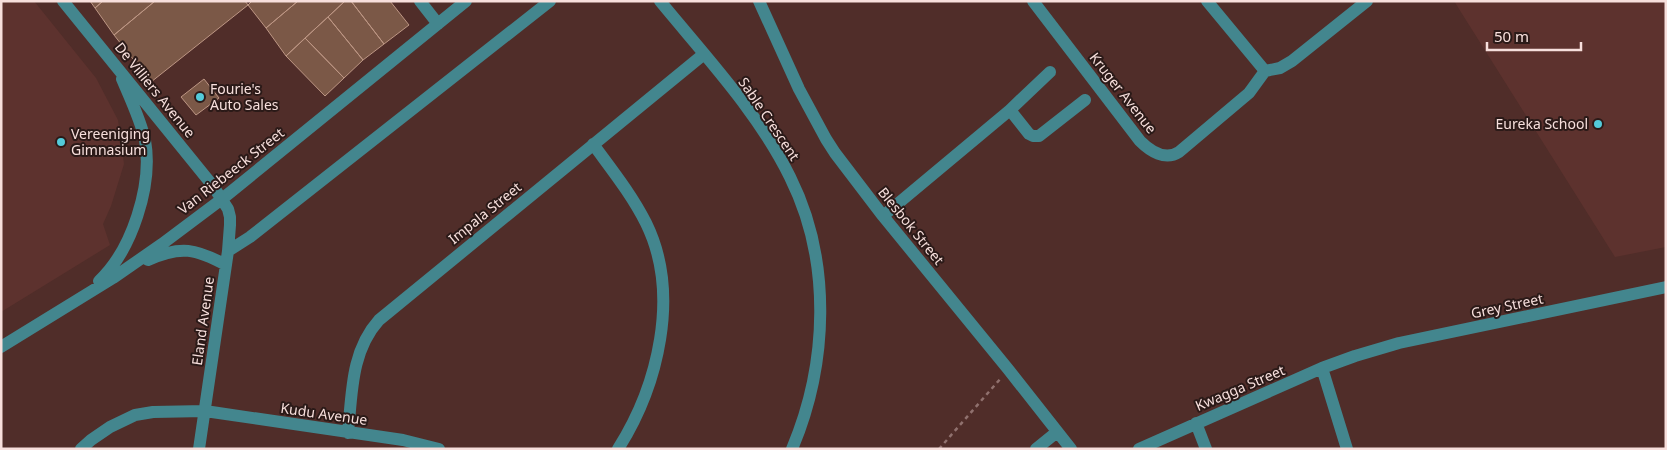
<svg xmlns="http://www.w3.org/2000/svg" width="1667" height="450" font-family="'Noto Sans',sans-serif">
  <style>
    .built { fill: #5d322e }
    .building { fill: #7b5847; stroke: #bd9684 }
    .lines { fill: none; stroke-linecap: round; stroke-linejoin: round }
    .path { stroke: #90716e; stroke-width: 2.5; stroke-dasharray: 4 4; stroke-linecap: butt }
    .minor { stroke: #43868e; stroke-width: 12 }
    .poi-dot { fill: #53cbda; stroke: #2b1a18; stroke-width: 2 }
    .labels { text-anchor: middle; stroke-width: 4; stroke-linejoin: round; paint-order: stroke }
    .poi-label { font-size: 14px; fill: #f7dfdc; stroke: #2b1a18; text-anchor: start }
    .street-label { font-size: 14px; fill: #f7dfdc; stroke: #2b1a18 }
  </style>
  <rect width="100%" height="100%" fill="#502d29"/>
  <path class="built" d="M1,1H34L96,78L118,120L124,164L111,206L103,224L110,245L1,312Z
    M1454,1H1666V247L1615,257Z"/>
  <path class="building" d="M90,1H103L95,8Z
    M103,1H155L114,35L95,8Z
    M155,1H245L248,5L151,82L114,35Z
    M252,1H298L266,28L248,5Z
    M298,1H345L286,56L266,28Z
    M345,1H351L384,44L363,60L328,17Z
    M351,1H390L409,25L384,44Z
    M328,17L363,60L344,78L305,38Z
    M305,38L344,78L325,96L286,56Z
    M204,79L219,98L196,115L181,97Z"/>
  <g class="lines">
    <path class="path" d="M939,449L1001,378"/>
    <path class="minor" d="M63,1L213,186L228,209L230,217V225L228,251L199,449
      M420,1L438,24
      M660,1C706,57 758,112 790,177C832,261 828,364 792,449
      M759,1L799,89L826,139L835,153L883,216L1008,369L1071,449
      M1033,1L1140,141C1150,151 1165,161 1179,152L1249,93L1265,71L1280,68L1292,61L1367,1
      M1207,1L1265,71
      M1010,110L1029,134L1033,136H1039L1085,100
      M593,144C612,170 632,195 646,223C681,294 658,386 618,449
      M883,216L1010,110L1050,72
      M228,251L250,237L550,1
      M148,260C181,245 196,249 226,265
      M99,281C132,250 153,185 145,140C141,121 130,98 122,79
      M1,347L113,278L162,244L222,199L466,1
      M1322,368L1347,449
      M1196,423L1206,449
      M348,433C352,393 351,351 379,320L704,54
      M81,449L91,440L110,427L135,415L153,412L205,411L403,440L439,449
      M1036,449L1057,432
      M1139,449L1322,368L1355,356L1399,343L1666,287"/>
  </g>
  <g class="poi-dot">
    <circle cx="200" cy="97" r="5"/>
    <circle cx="1598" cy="124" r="5"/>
    <circle cx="61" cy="142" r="5"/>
  </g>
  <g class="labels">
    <g class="poi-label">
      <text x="210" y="94">Fourie's<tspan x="210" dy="16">Auto Sales</tspan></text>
      <text x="1588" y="129" text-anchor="end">Eureka School</text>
      <text x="71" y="139">Vereeniging<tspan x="71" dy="16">Gimnasium</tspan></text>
    </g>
    <g class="street-label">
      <text transform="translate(155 90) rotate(51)" y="5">De Villiers Avenue</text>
      <text transform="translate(1123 93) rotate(52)" y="5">Kruger Avenue</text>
      <text transform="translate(769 119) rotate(56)" y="5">Sable Crescent</text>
      <text transform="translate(231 171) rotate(-38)" y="5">Van Riebeeck Street</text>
      <text transform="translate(485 213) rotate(-39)" y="5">Impala Street</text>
      <text transform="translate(911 226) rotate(51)" y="5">Blesbok Street</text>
      <text transform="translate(1507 306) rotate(-12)" y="5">Grey Street</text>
      <text transform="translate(203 321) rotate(-82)" y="5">Eland Avenue</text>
      <text transform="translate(1240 388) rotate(-23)" y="5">Kwagga Street</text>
      <text transform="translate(324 414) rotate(8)" y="5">Kudu Avenue</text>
    </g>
  </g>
  <rect width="1667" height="450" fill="none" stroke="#f7dfdc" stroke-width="5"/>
  <path d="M1487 42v8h94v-8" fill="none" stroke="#f7dfdc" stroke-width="2.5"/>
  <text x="1494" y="42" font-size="15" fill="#f7dfdc" stroke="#2b1a18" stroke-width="4" paint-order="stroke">50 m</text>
</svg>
